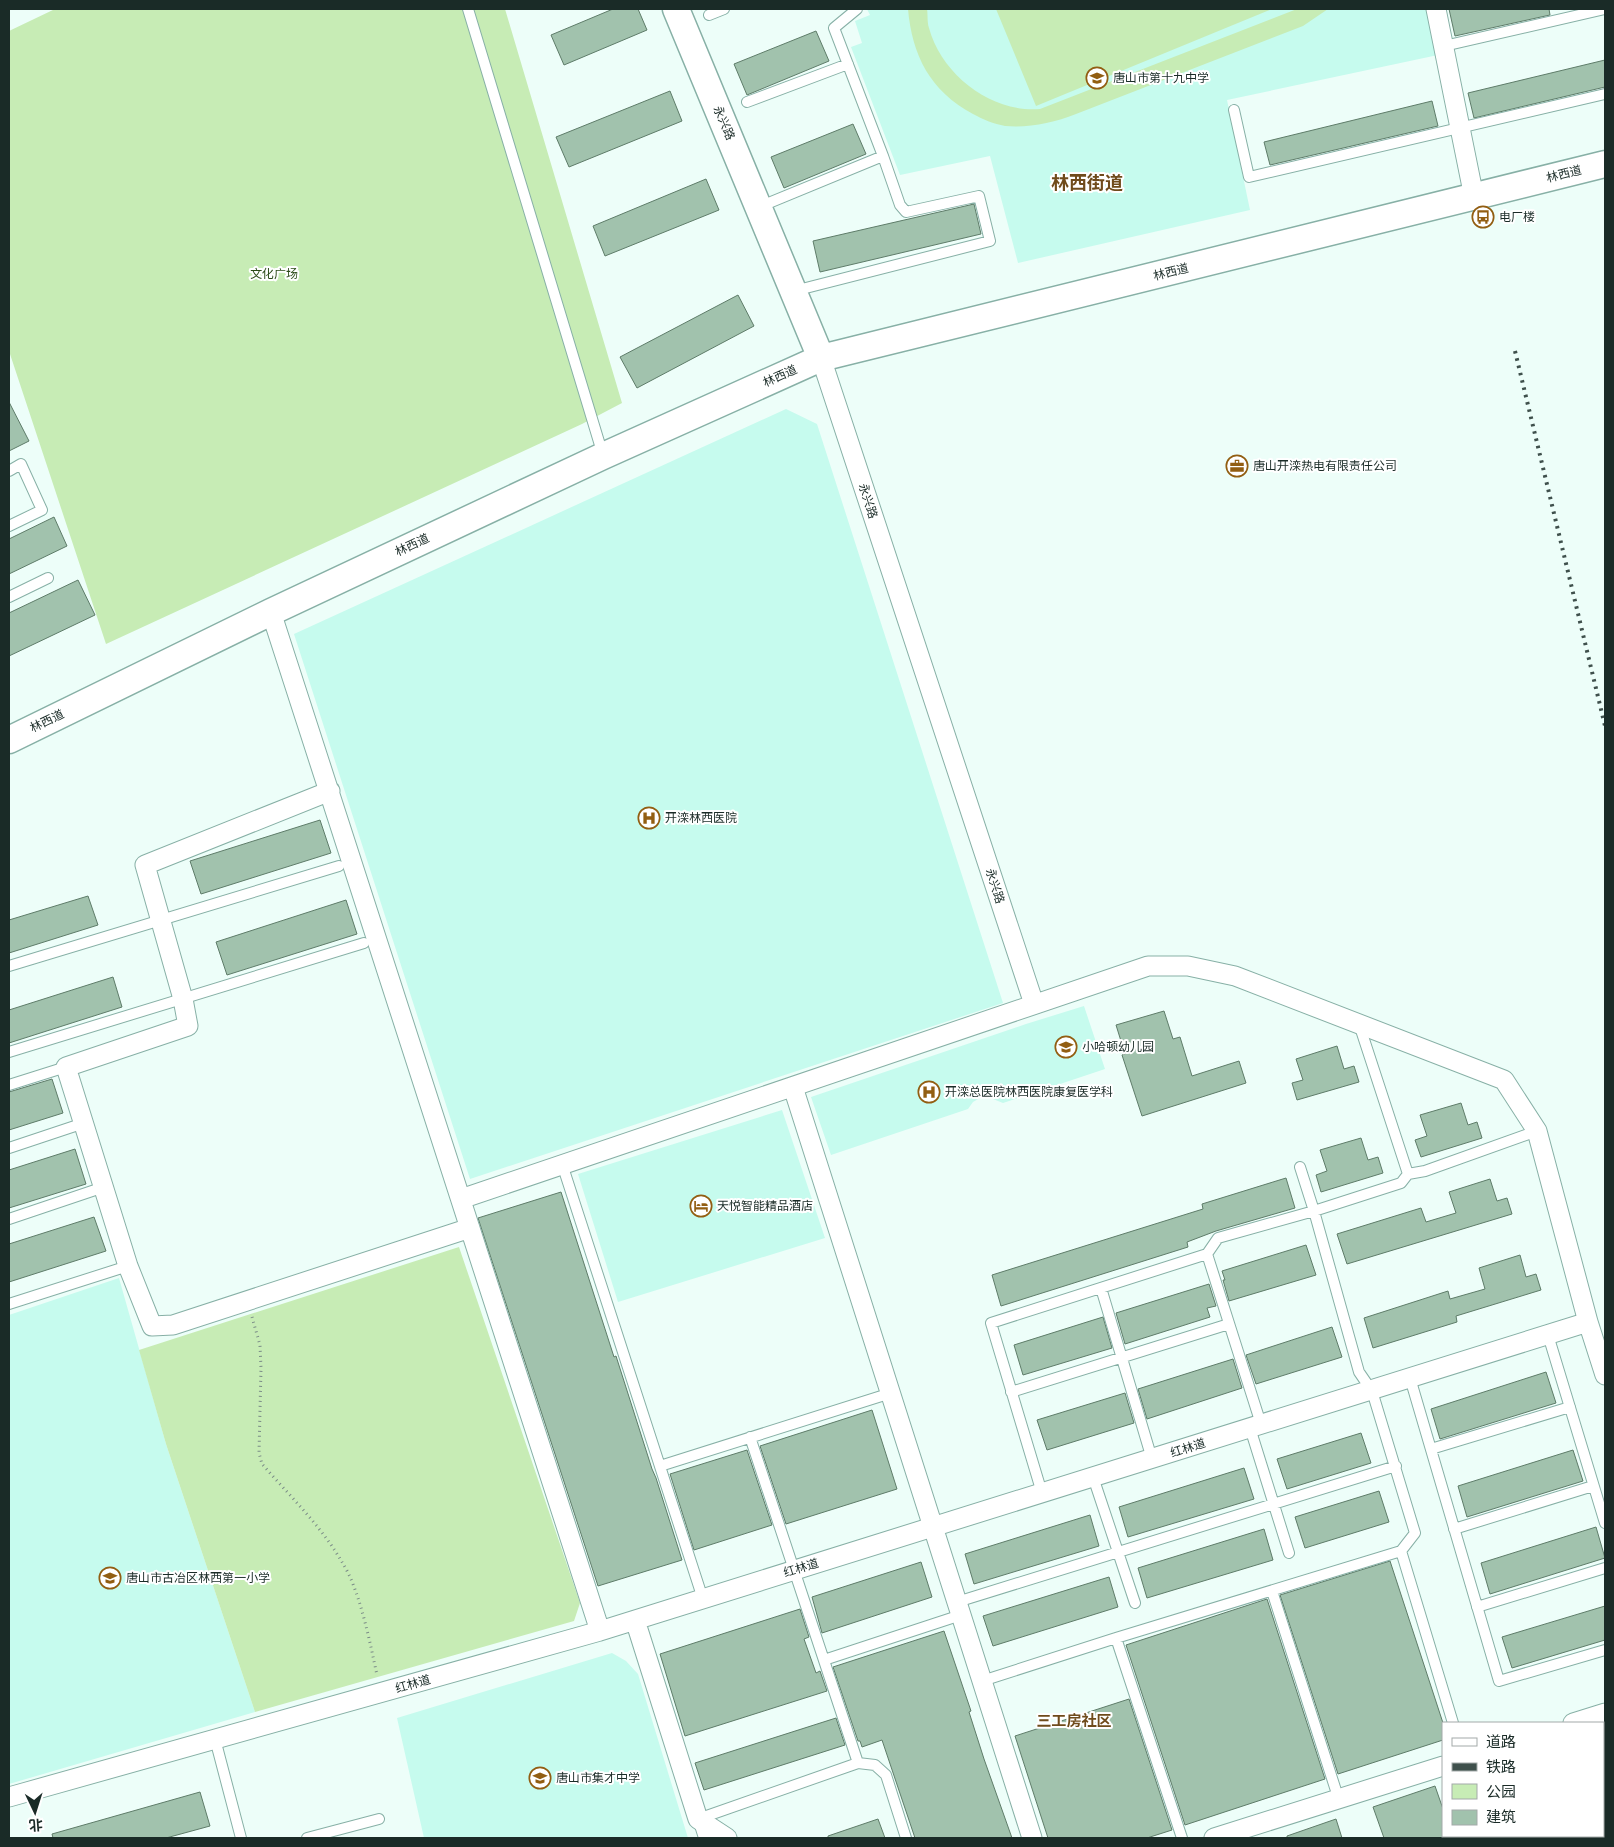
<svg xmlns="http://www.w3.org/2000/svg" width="1614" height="1847" font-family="'Work Sans','Noto Sans SC',sans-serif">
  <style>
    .built { fill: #c6fbee }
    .green { fill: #c7ecb5 }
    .building { fill: #a1c2ad; stroke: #5e7c69 }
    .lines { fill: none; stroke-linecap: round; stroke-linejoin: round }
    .lane-casing { stroke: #87b0a6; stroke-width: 12 }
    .street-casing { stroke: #87b0a6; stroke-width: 21 }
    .secondary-casing { stroke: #87b0a6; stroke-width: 29 }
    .path { stroke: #7a8b87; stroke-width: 3; stroke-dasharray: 1 4; stroke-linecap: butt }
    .lane { stroke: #fff; stroke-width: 10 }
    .street { stroke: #fff; stroke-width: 19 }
    .secondary { stroke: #fff; stroke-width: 26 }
    .rail { stroke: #3f504c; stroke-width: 4; stroke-dasharray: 2.5 5; stroke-linecap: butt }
    .labels { text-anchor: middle; stroke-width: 4; stroke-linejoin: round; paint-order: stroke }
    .poi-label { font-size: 12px; fill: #1a2b27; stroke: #fff; text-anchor: start }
    .street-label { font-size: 12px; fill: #1a2b27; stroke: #fff }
    .park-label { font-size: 12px; fill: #294916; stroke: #fff }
    .quarter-label { font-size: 15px; font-weight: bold; fill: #6f4b1b; stroke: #fff }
    .district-label { font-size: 18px; font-weight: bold; fill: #6f4b1b; stroke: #fff }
  </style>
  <rect width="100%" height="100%" fill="#edfef9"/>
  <path class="built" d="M867,9H1427L1438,55L1227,100L1250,210L1018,263L990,156L900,175L851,47L862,43L855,21L870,15Z
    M786,409L817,424L1003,1003L470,1179L294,634Z
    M1084,1006L1105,1069L1003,1103L988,1097L980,1098L973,1102L968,1109L831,1155L811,1097L1026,1024Z
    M782,1110L825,1238L618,1302L578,1174Z
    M119,1278L166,1444L255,1712L9,1784V1315Z
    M612,1653L626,1661L638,1674L688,1838H424L397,1718Z"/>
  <path class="green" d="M55,9H505L622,403L582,424L106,644L9,351V31Z
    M908,9H927C928,15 927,22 929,28C942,75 991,113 1040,109L1297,9H1328L1303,26L1076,114C1053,123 1029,128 1005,126C994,124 982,119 973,114C930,91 912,55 908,9Z
    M996,9H1272L1036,106Z
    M459,1247L580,1603L574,1621L255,1712L166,1444L139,1350Z"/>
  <path class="building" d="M613,9H638L647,30L564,65L551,35Z
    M1449,9H1549L1550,15L1455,36Z
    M816,31L829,61L747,95L734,64Z
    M1605,60V87L1474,118L1468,93Z
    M670,91L682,121L569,167L556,137Z
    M1432,101L1438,126L1270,165L1264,142Z
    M853,124L866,154L784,188L771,157Z
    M706,179L719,210L605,256L593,226Z
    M974,204L981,234L820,272L813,241Z
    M738,295L754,326L637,388L620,357Z
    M9,402L29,441L9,451Z
    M54,517L67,546L9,574V539Z
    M78,580L95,615L9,656V613Z
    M320,820L331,853L201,894L190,861Z
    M88,896L98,925L9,953V920Z
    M346,900L357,934L227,975L216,942Z
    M113,977L122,1007L9,1043V1010Z
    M1164,1011L1173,1039L1180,1037L1192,1076L1239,1061L1246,1083L1142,1116L1122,1055L1125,1054L1116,1025Z
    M1337,1046L1344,1069L1354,1066L1359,1082L1297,1100L1292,1083L1303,1080L1296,1059Z
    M52,1079L63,1113L9,1130V1092Z
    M1461,1103L1468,1125L1477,1122L1482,1138L1421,1157L1415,1140L1427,1136L1420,1115Z
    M1361,1138L1368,1160L1378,1157L1383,1173L1321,1192L1316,1175L1327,1171L1320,1150Z
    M75,1149L86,1184L9,1208V1170Z
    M1286,1178L1295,1208L1216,1231L1187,1242L1188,1247L1001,1306L992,1275L1203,1209L1202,1204Z
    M1490,1179L1497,1201L1507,1198L1512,1214L1347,1264L1337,1234L1421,1208L1426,1222L1456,1213L1449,1192Z
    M561,1192L614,1357L616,1356L652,1469L656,1478L682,1560L598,1586L478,1218Z
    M94,1217L106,1251L9,1282V1244Z
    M1306,1245L1316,1275L1229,1301L1223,1280H1225L1222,1271Z
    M1520,1255L1526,1277L1536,1274L1541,1290L1456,1316L1457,1322L1373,1348L1364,1318L1448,1291L1450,1299L1485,1289L1479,1268Z
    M1209,1284L1216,1306L1207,1308L1210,1317L1125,1344L1116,1313Z
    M1103,1317L1112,1348L1023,1375L1014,1345Z
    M1332,1327L1342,1357L1256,1384L1246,1355Z
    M1233,1359L1242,1388L1147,1419L1138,1389Z
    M1546,1372L1556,1403L1440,1439L1431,1409Z
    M1125,1393L1134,1423L1047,1450L1037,1420Z
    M872,1410L897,1489L786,1524L760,1446Z
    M1361,1433L1371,1463L1287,1489L1277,1459Z
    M747,1450L772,1525L694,1550L670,1474Z
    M1573,1450L1583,1481L1467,1517L1458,1486Z
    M1244,1468L1254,1499L1128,1537L1119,1507Z
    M1379,1491L1389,1522L1305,1548L1295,1517Z
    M1090,1515L1099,1546L974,1584L965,1554Z
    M1596,1527L1605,1558L1490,1594L1481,1563Z
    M1264,1529L1273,1560L1147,1598L1138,1568Z
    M1390,1561L1443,1723V1740L1338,1774L1280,1595Z
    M921,1562L932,1597L822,1633L812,1597Z
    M1109,1577L1118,1607L993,1646L983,1616Z
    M1267,1599L1325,1779L1185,1825L1126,1645Z
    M1605,1606V1640L1512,1668L1502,1637Z
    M800,1609L809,1637L804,1639L816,1673L820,1671L827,1691L685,1736L660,1654Z
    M944,1631L971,1711L969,1712L984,1759L1012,1838H915L882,1740L862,1747L860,1741H858L833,1667Z
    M1129,1699L1172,1830L1147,1838H1048L1015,1736Z
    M836,1718L845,1745L704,1790L695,1763Z
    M1435,1786L1443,1809V1838H1384L1373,1807Z
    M200,1792L210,1826L166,1838H53L52,1834Z
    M878,1819L885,1838H828V1836Z
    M1336,1819L1342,1838H1287V1836Z"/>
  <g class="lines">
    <g class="lane-casing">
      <path id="lane" d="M468,9L603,455
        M709,15L724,9
        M1444,46L1605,9
        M747,102L848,64
        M1234,110L1249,177L1605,94
        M759,207L883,156
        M794,291L990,241L979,196L906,212L900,205L883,156L834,28L857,9
        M9,471L21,464L42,510L9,526
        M9,597L48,578
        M9,966L339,866
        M9,1052L364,943
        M9,1085L66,1067
        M9,1148L84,1123
        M562,1164L703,1599
        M1408,1174L1425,1171L1537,1131
        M9,1219L104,1187
        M1207,1254L1261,1424
        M1101,1288L1152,1459
        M9,1304L128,1266
        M1548,1335L1605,1523
        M1410,1378L1499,1681L1605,1650
        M1011,1392L1229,1324
        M1250,1428L1289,1553
        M750,1437L858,1763
        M1431,1449L1570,1407
        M660,1466L891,1393
        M1093,1477L1135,1603
        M1042,1493L991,1323L1207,1254L1218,1238L1314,1211L1300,1167
        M1454,1529L1593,1486
        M1401,1551L1453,1723
        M1272,1591L1339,1800
        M957,1602L1396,1466
        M1477,1607L1605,1568
        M1116,1638L1182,1838
        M824,1660L961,1615
        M982,1681L1116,1638L1401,1551L1415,1533L1372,1391L1359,1372L1314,1211L1401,1183L1408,1174L1359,1024
        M215,1739L241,1838
        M307,1838L379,1819
        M704,1838L698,1819L858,1763L875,1765L886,1775L906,1838"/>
    </g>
    <g class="street-casing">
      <path id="street" d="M1436,9L1474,197
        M821,358L1034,1004
        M271,612L600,1631
        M330,791L145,865L183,999L188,1026L66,1067L128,1266L152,1326L173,1325L470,1228
        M793,1087L1032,1838
        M461,1199L1148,966H1188L1235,976L1504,1080L1537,1131L1588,1322L1605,1375
        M635,1620L698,1819L727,1838
        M1573,1723L1605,1713
        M9,1797L600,1631L1588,1322
        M1214,1838L1443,1766"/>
    </g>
    <g class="secondary-casing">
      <path id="secondary" d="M676,9L821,358
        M9,740L271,612L603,456L821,358L1605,164"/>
    </g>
    <path class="path" d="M252,1317L260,1345L261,1368L259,1453L262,1464C290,1496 321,1526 342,1562C360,1590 370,1643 377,1675"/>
    <use href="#lane" class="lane"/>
    <use href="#street" class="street"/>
    <use href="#secondary" class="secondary"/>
    <path class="rail" d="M1515,351L1605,726"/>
  </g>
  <defs>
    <g id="school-ring" transform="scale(1.125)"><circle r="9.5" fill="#fff" stroke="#925e12" stroke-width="1.5"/><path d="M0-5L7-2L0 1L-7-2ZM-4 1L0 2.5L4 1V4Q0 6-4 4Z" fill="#925e12"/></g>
    <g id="bus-ring" transform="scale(1.125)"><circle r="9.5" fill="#fff" stroke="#925e12" stroke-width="1.5"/><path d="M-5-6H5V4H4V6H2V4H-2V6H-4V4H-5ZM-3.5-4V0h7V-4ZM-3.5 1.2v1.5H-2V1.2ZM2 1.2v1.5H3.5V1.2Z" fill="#925e12"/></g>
    <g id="office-ring" transform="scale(1.125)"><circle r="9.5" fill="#fff" stroke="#925e12" stroke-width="1.5"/><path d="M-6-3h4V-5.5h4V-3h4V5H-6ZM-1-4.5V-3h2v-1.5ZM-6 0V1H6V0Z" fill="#925e12"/></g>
    <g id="hospital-ring" transform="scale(1.125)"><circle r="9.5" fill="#fff" stroke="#925e12" stroke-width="1.5"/><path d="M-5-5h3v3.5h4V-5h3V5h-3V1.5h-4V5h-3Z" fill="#925e12"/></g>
    <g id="hotel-ring" transform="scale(1.125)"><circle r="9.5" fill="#fff" stroke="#925e12" stroke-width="1.5"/><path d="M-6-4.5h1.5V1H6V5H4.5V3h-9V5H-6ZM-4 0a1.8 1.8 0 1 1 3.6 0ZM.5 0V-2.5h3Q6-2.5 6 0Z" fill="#925e12"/></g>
  </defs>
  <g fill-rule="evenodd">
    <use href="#school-ring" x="1097" y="78"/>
    <use href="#bus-ring" x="1483" y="217"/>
    <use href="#office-ring" x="1237" y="466"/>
    <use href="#hospital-ring" x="649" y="818"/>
    <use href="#school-ring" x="1066" y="1047"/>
    <use href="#hospital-ring" x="929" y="1092"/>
    <use href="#hotel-ring" x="701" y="1206"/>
    <use href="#school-ring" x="110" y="1578"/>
    <use href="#school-ring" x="540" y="1778"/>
  </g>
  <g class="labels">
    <g class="poi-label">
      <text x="1113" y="82">唐山市第十九中学</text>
      <text x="1499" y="221">电厂楼</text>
      <text x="1253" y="470">唐山开滦热电有限责任公司</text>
      <text x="665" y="822">开滦林西医院</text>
      <text x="1082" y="1051">小哈顿幼儿园</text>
      <text x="945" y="1096">开滦总医院林西医院康复医学科</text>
      <text x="717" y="1210">天悦智能精品酒店</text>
      <text x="126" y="1582">唐山市古冶区林西第一小学</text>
      <text x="556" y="1782">唐山市集才中学</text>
    </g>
    <g class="street-label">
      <text transform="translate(724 123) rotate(67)" y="4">永兴路</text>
      <text transform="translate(1564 174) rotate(-14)" y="4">林西道</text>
      <text transform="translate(1171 272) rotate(-14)" y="4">林西道</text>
      <text transform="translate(780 376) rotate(-24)" y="4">林西道</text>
      <text transform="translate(868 501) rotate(72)" y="4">永兴路</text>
      <text transform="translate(412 545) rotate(-25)" y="4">林西道</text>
      <text transform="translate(47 721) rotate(-26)" y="4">林西道</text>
      <text transform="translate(995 886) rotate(72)" y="4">永兴路</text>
      <text transform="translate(1188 1448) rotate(-18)" y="4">红林道</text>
      <text transform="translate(801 1568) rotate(-17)" y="4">红林道</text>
      <text transform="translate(413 1684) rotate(-16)" y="4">红林道</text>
    </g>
    <g class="park-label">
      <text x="274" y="278">文化广场</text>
    </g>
    <g class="quarter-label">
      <text x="1074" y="1726">三工房社区</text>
    </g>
    <g class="district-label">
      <text x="1087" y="189">林西街道</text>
    </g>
  </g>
  <rect width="1614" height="1847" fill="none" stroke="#1a2b27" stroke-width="20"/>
  <rect x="1442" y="1722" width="162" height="115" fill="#ffffff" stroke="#a3aaa9"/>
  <rect x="1452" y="1738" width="25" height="8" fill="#ffffff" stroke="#a3aaa9"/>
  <text x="1486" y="1747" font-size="15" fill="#1a2b27">道路</text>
  <rect x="1452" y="1763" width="25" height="8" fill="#3f504c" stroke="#a3aaa9"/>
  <text x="1486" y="1772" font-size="15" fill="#1a2b27">铁路</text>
  <rect x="1452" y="1784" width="25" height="15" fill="#c7ecb5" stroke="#a3aaa9"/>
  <text x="1486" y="1797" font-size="15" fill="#1a2b27">公园</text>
  <rect x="1452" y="1810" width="25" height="15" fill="#a1c2ad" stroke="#a3aaa9"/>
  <text x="1486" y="1822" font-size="15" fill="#1a2b27">建筑</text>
  <g transform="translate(35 1812) rotate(176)" stroke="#ffffff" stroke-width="4" paint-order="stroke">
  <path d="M0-4L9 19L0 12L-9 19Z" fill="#1a2b27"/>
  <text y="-8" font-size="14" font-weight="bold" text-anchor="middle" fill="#1a2b27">北</text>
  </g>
</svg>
